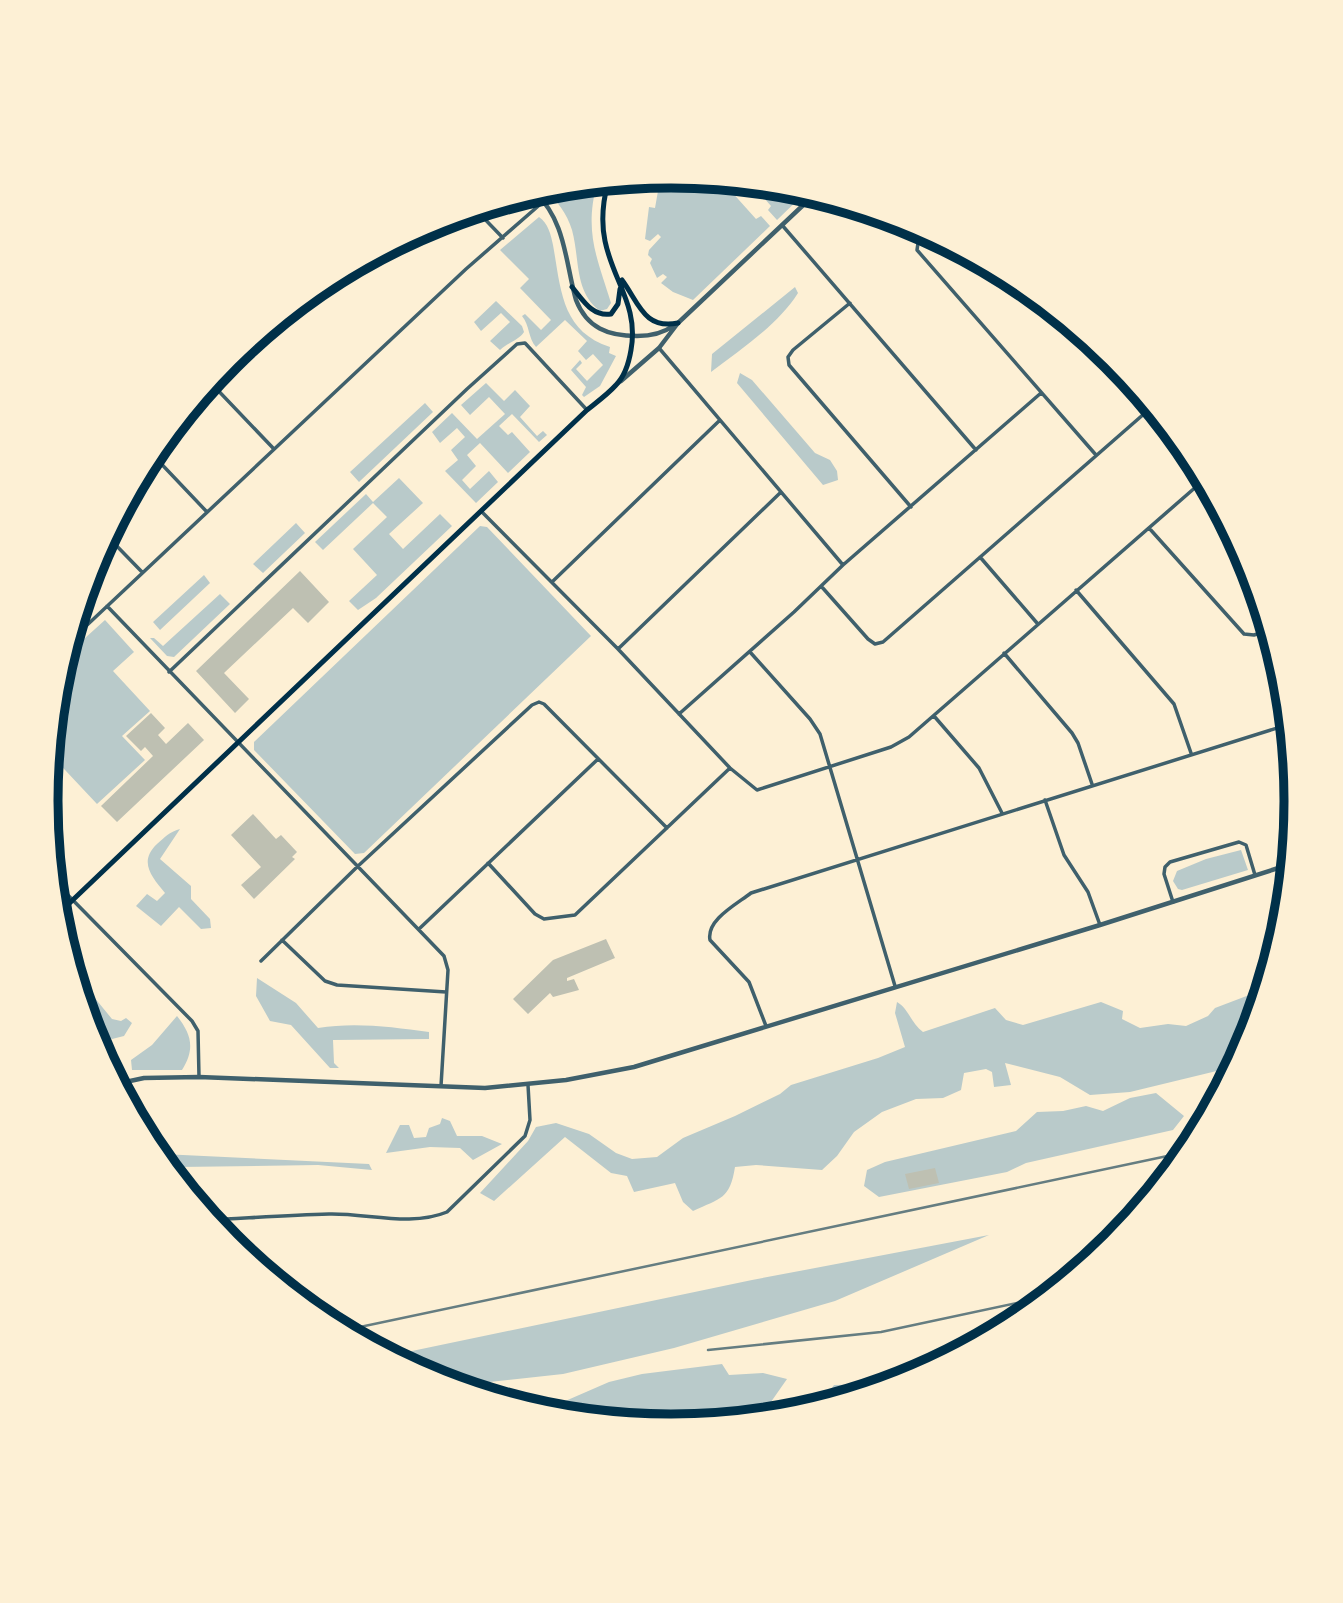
<svg xmlns="http://www.w3.org/2000/svg" width="1343" height="1603" font-family="'PT Sans',sans-serif">
  <style>
    .green { fill: #b9caca }
    .building { fill: #bec0b2 }
    .lines { fill: none; stroke-linecap: round; stroke-linejoin: round }
    .minor { stroke: #3f606c; stroke-width: 3.5 }
    .tertiary { stroke: #3f606c; stroke-width: 4.5 }
    .secondary { stroke: #003049; stroke-width: 5 }
    .rail { stroke: #657d81; stroke-width: 2.5 }
    .rim { fill: none; stroke: #003049; stroke-width: 9 }
  </style>
  <rect width="100%" height="100%" fill="#fdf0d5"/>
  <path class="green" d="M672,176L721,180L756,219L761,216L770,226L693,300L673,292L661,283L667,277L663,274L657,278L650,263L652,259L648,255L649,250L661,237L658,234L650,241L645,239L649,207L655,208L658,191L655,187L657,177Z
    M597,183C584,233 597,257 611,303L607,309L600,311C574,292 580,259 572,230C567,213 557,202 546,189Z
    M751,183L762,184L773,196L784,187L807,191L777,220L768,210L771,206Z
    M539,217C548,223 551,235 553,245C561,289 561,331 610,347L609,353L616,356L600,386L584,397L582,395L586,387L571,370L580,360L582,363L576,369L587,381L603,365L593,354L586,360L578,351L587,341L565,320L536,347C528,338 530,326 522,316L525,314L541,330L551,320L520,288L529,279L500,250Z
    M795,287L798,293C778,325 741,349 711,372L712,354Z
    M496,301L522,326L524,332C519,340 507,343 500,350L490,341L510,322L501,313L481,331L474,322Z
    M740,373L752,380L815,453L830,460L837,471L838,480L823,485L737,383Z
    M486,383L504,401L515,390L530,406L520,417L537,436L543,431L547,435L539,442L512,414L499,426L508,435L512,432L530,452L508,473L480,443L467,455L476,466L462,480L470,489L489,471L498,482L476,503L445,471L458,460L451,450L465,437L457,428L440,443L432,432L452,413L477,439L505,414L489,397L470,415L461,405Z
    M425,403L433,412L359,482L350,472Z
    M399,478L423,503L389,534L403,549L440,514L452,526L376,598L358,610L349,601L377,575L353,549L387,517L373,503L323,550L315,542L366,494L373,502Z
    M296,523L305,533L263,573L253,564Z
    M480,526L487,527L591,636L364,853L355,854L254,750V742Z
    M204,575L210,583L160,630L153,622Z
    M220,594L230,604L174,657L167,656L150,638H154L163,646Z
    M105,620L134,652L113,671L150,711L122,736L145,760L97,804L50,754L58,679L64,657Z
    M180,829L160,859L191,886V899L210,919L211,928L201,929L179,907L161,926L136,906L147,894L157,901L165,893C152,877 138,862 157,844C165,837 169,832 180,829Z
    M1241,850L1248,870L1182,890L1178,889L1173,881L1177,871L1206,859Z
    M73,975H76L112,1019L121,1021L126,1018L132,1023L124,1036L112,1039L89,1028L85,1015L89,1010L82,1004Z
    M257,978L296,1003L318,1028C355,1022 392,1027 429,1032V1039L333,1040L334,1063L339,1068H330L291,1025L270,1021L256,996Z
    M1265,989C1261,1004 1253,1012 1248,1025C1240,1043 1254,1055 1229,1068L1130,1092L1090,1095L1060,1077L1005,1063L1011,1085L994,1087L992,1072L986,1069L964,1073L961,1090L943,1098L916,1099L882,1112L854,1132L837,1156L822,1170L756,1165L735,1167C730,1199 721,1198 693,1211L683,1202L675,1183L634,1192L627,1176L611,1173L565,1137L494,1201L480,1193L528,1141L536,1127L556,1123L589,1134L616,1153L632,1159L657,1157L683,1138L735,1116L780,1094L791,1085L878,1058L905,1047L895,1013L897,1002C908,1008 911,1023 923,1032L995,1008L1006,1020L1023,1025L1101,1002L1123,1011L1122,1019L1140,1028L1168,1024L1186,1026L1208,1016L1215,1008Z
    M177,1016C192,1035 195,1049 182,1070H132L131,1060L152,1045Z
    M1156,1093L1184,1116L1173,1130L1026,1163L1007,1172L879,1197L864,1186L867,1170L885,1162L1016,1131L1037,1112L1063,1111L1086,1106L1103,1111L1130,1098Z
    M442,1118L450,1121L457,1136H482L502,1144L473,1160L460,1148L430,1147L386,1153L400,1125H409L414,1138L426,1137L429,1128L440,1124Z
    M162,1154L369,1164L372,1170L318,1165L179,1167L180,1185L156,1155Z
    M989,1235L835,1301L674,1348L563,1374L453,1386L432,1380L388,1356L752,1280Z
    M722,1364L729,1375L763,1373L787,1379L759,1419L671,1427L549,1415L515,1405L520,1402H563L609,1382L642,1374Z
    M896,1384L818,1408L834,1385Z"/>
  <path class="building" d="M300,571L329,602L308,623L293,608L224,673L249,699L235,713L196,671Z
    M151,713L165,728L158,735L166,744L188,723L204,740L117,822L101,806L153,756L145,747L141,751L126,736Z
    M253,814L276,839L281,835L297,852L292,857L295,859L254,899L241,885L261,867L231,835Z
    M606,939L615,958L567,978V981L574,979L579,990L553,997L550,993L528,1014L513,999L553,960Z
    M935,1168L939,1183L909,1189L905,1174Z"/>
  <g class="lines">
    <path class="minor" d="M476,210L503,238
      M782,225L976,450
      M925,231L919,236L917,250L1096,455
      M850,303L793,350L788,357L789,365L911,507
      M659,348L843,565
      M210,382L273,448
      M210,382L270,325
      M151,453L207,512
      M481,511L618,649L730,768L757,790L891,747L909,737L1205,479
      M1149,528L1244,634L1254,635L1270,630
      M107,536L142,572
      M980,557L1037,623
      M552,582L719,421
      M821,586L868,639L875,644L883,642L1153,406
      M1076,590L1174,704L1191,753
      M107,606L444,956L448,970L441,1086
      M69,642L466,269L544,201
      M618,649L780,493
      M750,652L810,719L820,734L895,986
      M1004,653L1072,733L1078,743L1092,784
      M169,672L467,389L517,344L525,343L587,410
      M679,714L794,612L843,565L1041,393
      M934,716L979,768L1002,813
      M1045,800L1064,855L1088,892L1100,925
      M488,863L535,914L544,919L575,915L730,768
      M53,880L192,1021L198,1031L199,1077
      M1173,902L1164,874L1165,867L1170,862L1239,842L1246,845L1255,875
      M419,929L598,759
      M282,940L325,981L337,985L446,992
      M261,961L357,867L532,705L539,702L544,704L667,828
      M766,1026L749,982L710,940C706,920 737,904 751,893L1290,724
      M209,1220C249,1218 289,1215 329,1214C367,1213 411,1227 447,1212L525,1136L530,1120L528,1085"/>
    <path class="tertiary" d="M535,192C566,222 565,261 576,300C587,328 608,336 637,336C651,336 662,334 673,326
      M621,381L659,348L678,323L815,194
      M116,1084L144,1078L199,1077L485,1088L566,1080L634,1067L1100,925L1291,864"/>
    <path class="secondary" d="M622,280C639,303 644,330 678,323
      M572,287C583,300 592,317 611,314L618,304L620,289
      M57,915L587,410C597,402 608,394 616,385C625,376 629,362 631,350C639,306 613,281 605,241C601,222 603,201 608,182"/>
    <path class="rail" d="M341,1331L1191,1151
      M708,1350L881,1332L1050,1296"/>
  </g>
  <path d="M0 0H1343V1603H0ZM58 801a613 613 0 1 1 1226 0a613 613 0 1 1-1226 0Z" fill="#fdf0d5" fill-rule="evenodd"/>
  <path class="rim" d="M58 801a613 613 0 1 1 1226 0a613 613 0 1 1-1226 0Z"/>
</svg>
